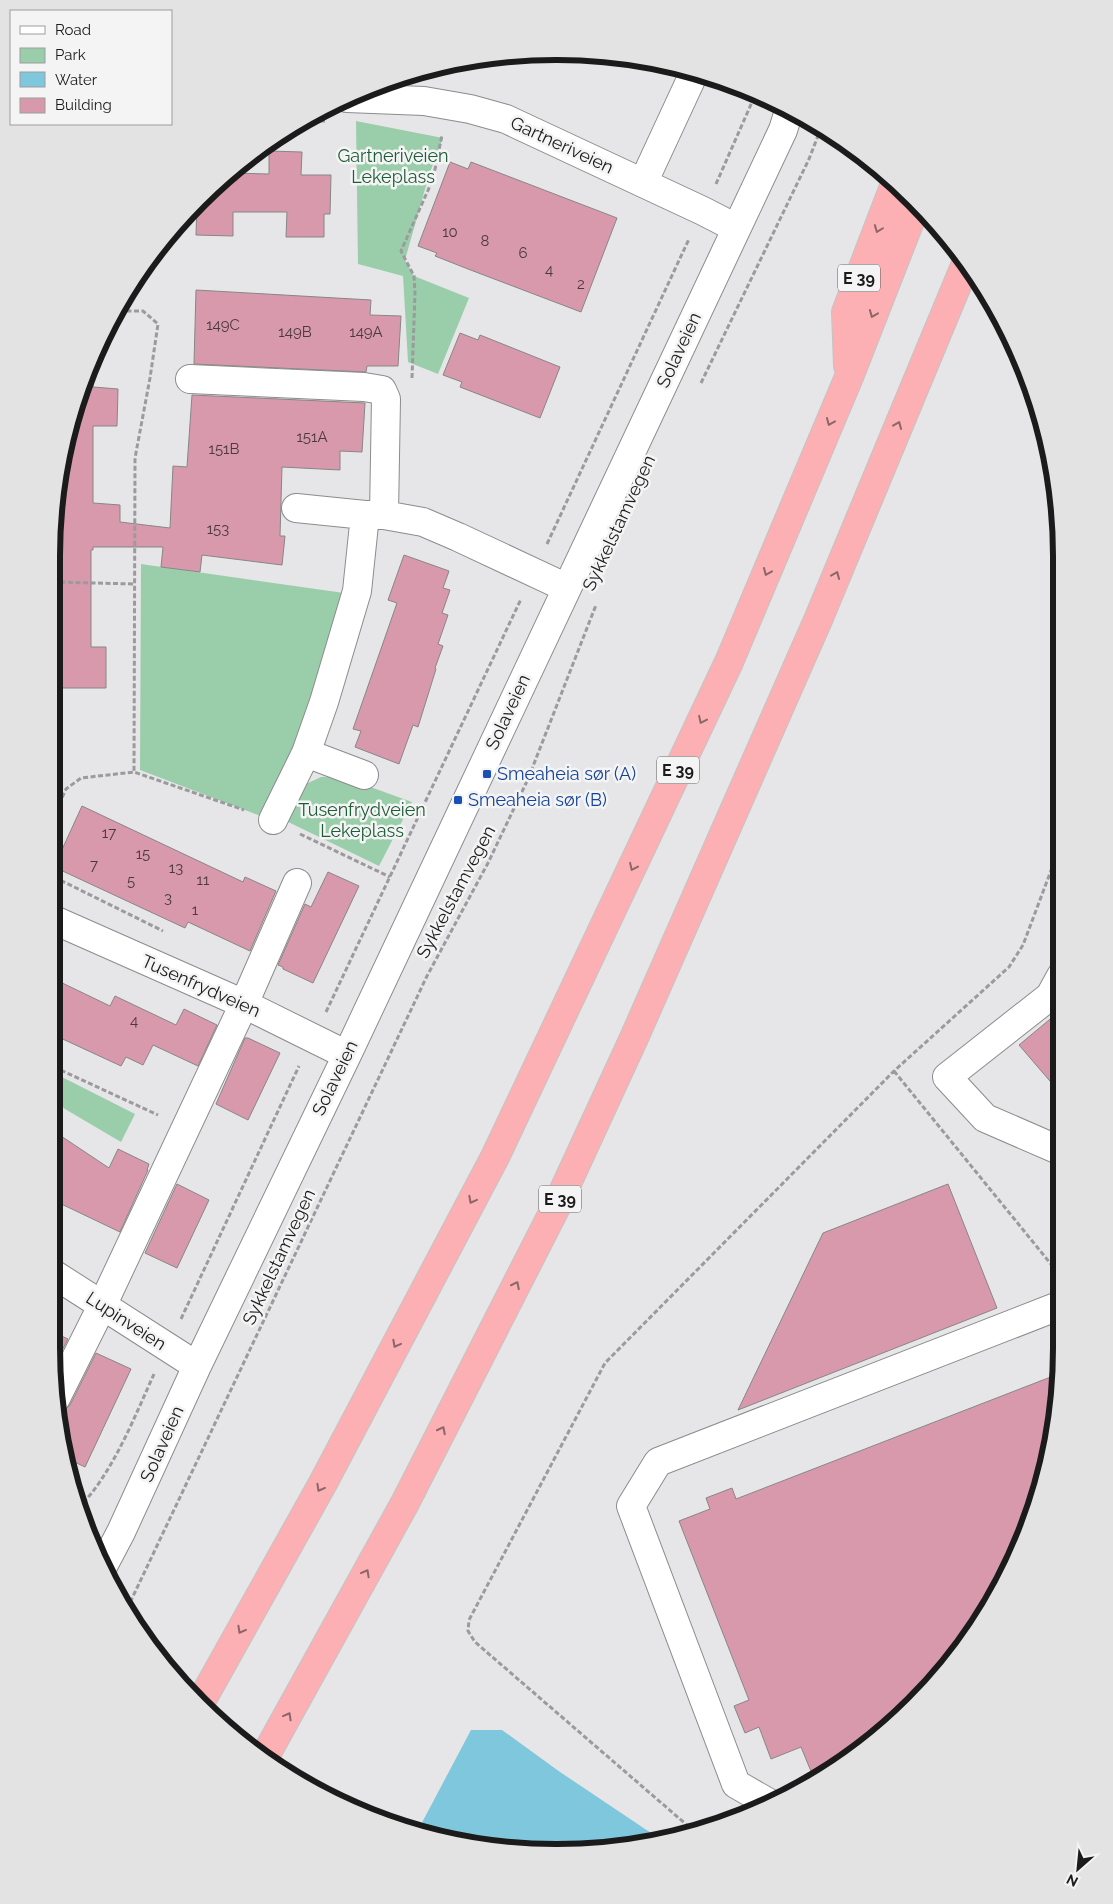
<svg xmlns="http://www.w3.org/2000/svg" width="1113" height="1904" font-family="Raleway,sans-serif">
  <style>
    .green { fill: #9aceaa }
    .water { fill: #7fc7dc }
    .building { fill: #d899ac; stroke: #878686 }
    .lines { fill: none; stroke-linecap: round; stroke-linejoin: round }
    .minor-casing { stroke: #8c8c8e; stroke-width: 30 }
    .highway-casing { stroke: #c4c4c4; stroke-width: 30 }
    .path { stroke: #9b9b9d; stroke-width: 3; stroke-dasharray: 5 2.5; stroke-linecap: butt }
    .minor { stroke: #fff; stroke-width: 28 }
    .highway { stroke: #fdb0b3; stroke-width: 28 }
    .oneway { stroke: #8c6668 }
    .transit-dot { fill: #1a4fb4; stroke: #f4f4f5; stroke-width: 2 }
    .labels { text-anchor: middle; stroke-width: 5; stroke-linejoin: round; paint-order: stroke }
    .number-label { font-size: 15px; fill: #4a3a40 }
    .shield { fill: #f4f4f5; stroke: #5c5c5d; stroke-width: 1 }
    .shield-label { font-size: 16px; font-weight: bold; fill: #1b1b1c }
    .street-label { font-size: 18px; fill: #1b1b1c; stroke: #f4f4f5 }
    .park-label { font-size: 18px; fill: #1f5d39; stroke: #f4f4f5 }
    .transit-label { font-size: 18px; fill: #164399; stroke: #f4f4f5; text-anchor: start }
    .rim { fill: none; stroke: #1b1b1c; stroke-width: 6 }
  </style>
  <rect width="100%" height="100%" fill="#e6e6e8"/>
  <path class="green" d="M356,121L443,138L429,175L405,260L414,276L469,298L438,374L408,362L403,276L358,264Z
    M141,564L344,593L305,751L266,818L140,770Z
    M340,776L412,802L379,866L282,819L295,789L321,777Z
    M54,1073L135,1114L121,1142L65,1109L54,1099Z"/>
  <path class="water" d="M471,1730H502L560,1772L663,1841L557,1853L425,1835L417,1832Z"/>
  <path class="building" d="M269,151L302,152L301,175H331L330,214H324V237H286L287,212H233V236L196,235L197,202L199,199L231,173L269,174Z
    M450,162L468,169L471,162L617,218L581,312L468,269L435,256L437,253L418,246Z
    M196,290L371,300L370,315L401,316L398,366H367L366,372L194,364Z
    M460,333L478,340L480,335L560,367L540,418L460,387L462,382L443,375Z
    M84,382L93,383V387L118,389L117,426H93V503L120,505V522L170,528L173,466L187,467L192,395L365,403L362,452L340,451V470L282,467L280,536H285L282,565L202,555L200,572L161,567L163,547H93V550H91V647H106V688H53L54,594H61L60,543H52V523L78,394Z
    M404,555L449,571L443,588L450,590L442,613L448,615L438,644L443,646L435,668L436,669L418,727L413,725L399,764L355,747L361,731L353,729L397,603L388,600Z
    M82,806L243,882L245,877L276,891L250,951L188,922L185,928L54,867Z
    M328,872L359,886L313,983L283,969V967L278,965L305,904L311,907Z
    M54,979L110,1006L115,996L176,1025L184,1009L217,1025L198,1066L153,1045L143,1065L126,1057L121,1066L54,1035Z
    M1061,1010V1094L1019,1045Z
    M245,1038H248L280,1053L248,1120L216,1104Z
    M55,1132L109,1168L118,1149L149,1164L147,1170H148L120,1232L55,1201Z
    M177,1184L209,1200L177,1268L145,1253Z
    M948,1184L997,1308L738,1410L823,1233Z
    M55,1333L68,1339L55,1364Z
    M96,1353L131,1369L85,1467L66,1458L56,1413L64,1411L70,1405Z
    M1061,1373V1381L1035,1510L977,1628L936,1681L864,1748L815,1781L801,1747L771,1759L759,1727L745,1733L734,1706L749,1700L679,1521L710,1509L706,1498L732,1488L736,1499Z"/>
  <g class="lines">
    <g class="minor-casing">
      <path id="minor" d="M347,98L424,101L470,109L506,119L703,211L736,228
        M643,183L694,73
        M190,379L364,387L382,390L386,399L384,515
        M296,508L365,515H384L423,522L458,537L567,588
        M306,753L364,775
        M273,820L306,753L324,702L357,591L365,515
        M54,920L244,1004L347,1055
        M1061,976L1050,996L947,1077L985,1118L1061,1151
        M55,1275L197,1366
        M56,1398L102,1306L244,1004L297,883
        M102,1568L121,1532L197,1366L347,1055L783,130L789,111
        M769,1803L736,1784L631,1506L658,1462L1061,1305"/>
    </g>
    <g class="highway-casing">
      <path id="highway" d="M848,366L846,312L895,184
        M199,1705L323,1483L495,1157L729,662L849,377L917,203
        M264,1758L405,1503L557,1205L634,1038L818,620L965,266"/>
    </g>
    <path class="path" d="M305,121H327
      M716,184L756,93
      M119,311H143L158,324L150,378L135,458L134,772
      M412,378L415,293L414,276L401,251L433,179L442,135
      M701,383L809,159L821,128
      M547,544L689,239
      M53,582L135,584
      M53,818L66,789L81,778L134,772L244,810
      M300,834L390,877
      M54,877L163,931
      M326,1012L521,599
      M54,1067L158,1115
      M894,1071L1059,1274
      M181,1319L299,1066
      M78,1508C111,1477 135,1416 154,1374
      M127,1609L427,976L488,863L528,779L596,605
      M695,1832L475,1642L468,1631L469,1620L605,1363L894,1071L1009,967L1023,945L1061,844"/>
    <use href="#minor" class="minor"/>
    <use href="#highway" class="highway"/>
  </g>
  <defs><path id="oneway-chevron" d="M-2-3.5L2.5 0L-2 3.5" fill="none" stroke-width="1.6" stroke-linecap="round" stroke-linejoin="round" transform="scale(1.25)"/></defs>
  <g class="oneway">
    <use href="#oneway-chevron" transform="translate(878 229) rotate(111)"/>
    <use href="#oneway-chevron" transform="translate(873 314) rotate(112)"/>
    <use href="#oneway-chevron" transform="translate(830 422) rotate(113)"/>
    <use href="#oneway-chevron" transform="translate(898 425) rotate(-67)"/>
    <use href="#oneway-chevron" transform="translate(767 572) rotate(113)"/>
    <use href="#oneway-chevron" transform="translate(836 575) rotate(-67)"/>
    <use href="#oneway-chevron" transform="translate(702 720) rotate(115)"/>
    <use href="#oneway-chevron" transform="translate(633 867) rotate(115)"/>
    <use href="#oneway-chevron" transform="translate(472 1200) rotate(118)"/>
    <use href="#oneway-chevron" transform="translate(516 1285) rotate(-63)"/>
    <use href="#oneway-chevron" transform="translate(396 1344) rotate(118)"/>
    <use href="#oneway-chevron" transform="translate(442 1430) rotate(-63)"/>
    <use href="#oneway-chevron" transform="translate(320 1488) rotate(119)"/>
    <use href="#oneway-chevron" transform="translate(366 1573) rotate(-61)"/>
    <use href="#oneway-chevron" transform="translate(241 1630) rotate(119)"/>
    <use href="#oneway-chevron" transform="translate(288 1716) rotate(-61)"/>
  </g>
  <g class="transit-dot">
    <rect x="482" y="769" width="10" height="10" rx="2.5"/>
    <rect x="453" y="795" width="10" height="10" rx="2.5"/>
  </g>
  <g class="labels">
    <g class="number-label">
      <text x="450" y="237">10</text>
      <text x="485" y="246">8</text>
      <text x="523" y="258">6</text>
      <text x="549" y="275">4</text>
      <text x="581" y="289">2</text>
      <text x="223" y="330">149C</text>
      <text x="295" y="337">149B</text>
      <text x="366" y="337">149A</text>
      <text x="312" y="442">151A</text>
      <text x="224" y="454">151B</text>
      <text x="218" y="534">153</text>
      <text x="109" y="838">17</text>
      <text x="143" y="859">15</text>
      <text x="94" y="870">7</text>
      <text x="176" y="873">13</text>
      <text x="203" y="885">11</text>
      <text x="131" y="886">5</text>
      <text x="168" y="903">3</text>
      <text x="195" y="915">1</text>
      <text x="134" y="1026">4</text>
    </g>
    <g class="shield">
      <rect x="838" y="264.5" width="42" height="27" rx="4"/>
      <rect x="657" y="756.5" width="42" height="27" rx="4"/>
      <rect x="539" y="1185.5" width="42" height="27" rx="4"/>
    </g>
    <g class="shield-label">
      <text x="859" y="284">E 39</text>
      <text x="678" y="776">E 39</text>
      <text x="560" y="1205">E 39</text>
    </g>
    <g class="street-label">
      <text transform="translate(562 145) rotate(25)" y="6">Gartneriveien</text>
      <text transform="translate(679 350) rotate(-65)" y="6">Solaveien</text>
      <text transform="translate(619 523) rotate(-65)" y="6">Sykkelstamvegen</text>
      <text transform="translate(508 712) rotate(-65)" y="6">Solaveien</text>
      <text transform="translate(456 892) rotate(-62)" y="6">Sykkelstamvegen</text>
      <text transform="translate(201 986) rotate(24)" y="6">Tusenfrydveien</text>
      <text transform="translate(335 1078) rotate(-64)" y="6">Solaveien</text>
      <text transform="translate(279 1257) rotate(-65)" y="6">Sykkelstamvegen</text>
      <text transform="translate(126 1321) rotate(33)" y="6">Lupinveien</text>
      <text transform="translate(162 1444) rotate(-66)" y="6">Solaveien</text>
    </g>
    <g class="park-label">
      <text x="393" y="162">Gartneriveien<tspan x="393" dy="21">Lekeplass</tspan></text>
      <text x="362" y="816">Tusenfrydveien<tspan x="362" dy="21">Lekeplass</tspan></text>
    </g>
    <g class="transit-label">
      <text x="497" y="780">Smeaheia sør (A)</text>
      <text x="468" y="806">Smeaheia sør (B)</text>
    </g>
  </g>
  <path d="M0 0H1113V1904H0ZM556 60H557A496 496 0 0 1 1053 556V1348A496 496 0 0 1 557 1844H556A496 496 0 0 1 60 1348V556A496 496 0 0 1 556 60Z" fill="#e3e3e4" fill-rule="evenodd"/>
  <path class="rim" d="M556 60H557A496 496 0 0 1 1053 556V1348A496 496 0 0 1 557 1844H556A496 496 0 0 1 60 1348V556A496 496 0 0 1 556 60Z"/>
  <rect x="10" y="10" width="162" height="115" fill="#f4f4f5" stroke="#9d9d9e"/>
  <rect x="20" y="26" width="25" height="8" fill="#ffffff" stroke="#9d9d9e"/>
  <text x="55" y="35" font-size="15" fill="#1b1b1c">Road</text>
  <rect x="20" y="48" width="25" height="15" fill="#9aceaa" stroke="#9d9d9e"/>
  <text x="55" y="60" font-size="15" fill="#1b1b1c">Park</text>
  <rect x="20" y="72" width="25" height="15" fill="#7fc7dc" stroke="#9d9d9e"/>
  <text x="55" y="85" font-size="15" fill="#1b1b1c">Water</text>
  <rect x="20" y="98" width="25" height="15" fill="#d899ac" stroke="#9d9d9e"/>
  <text x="55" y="110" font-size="15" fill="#1b1b1c">Building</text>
  <g transform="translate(1078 1869) rotate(207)" stroke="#f4f4f5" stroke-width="4" paint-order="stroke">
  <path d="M0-4L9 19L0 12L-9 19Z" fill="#1b1b1c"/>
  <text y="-8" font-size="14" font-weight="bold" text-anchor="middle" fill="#1b1b1c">N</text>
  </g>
</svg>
